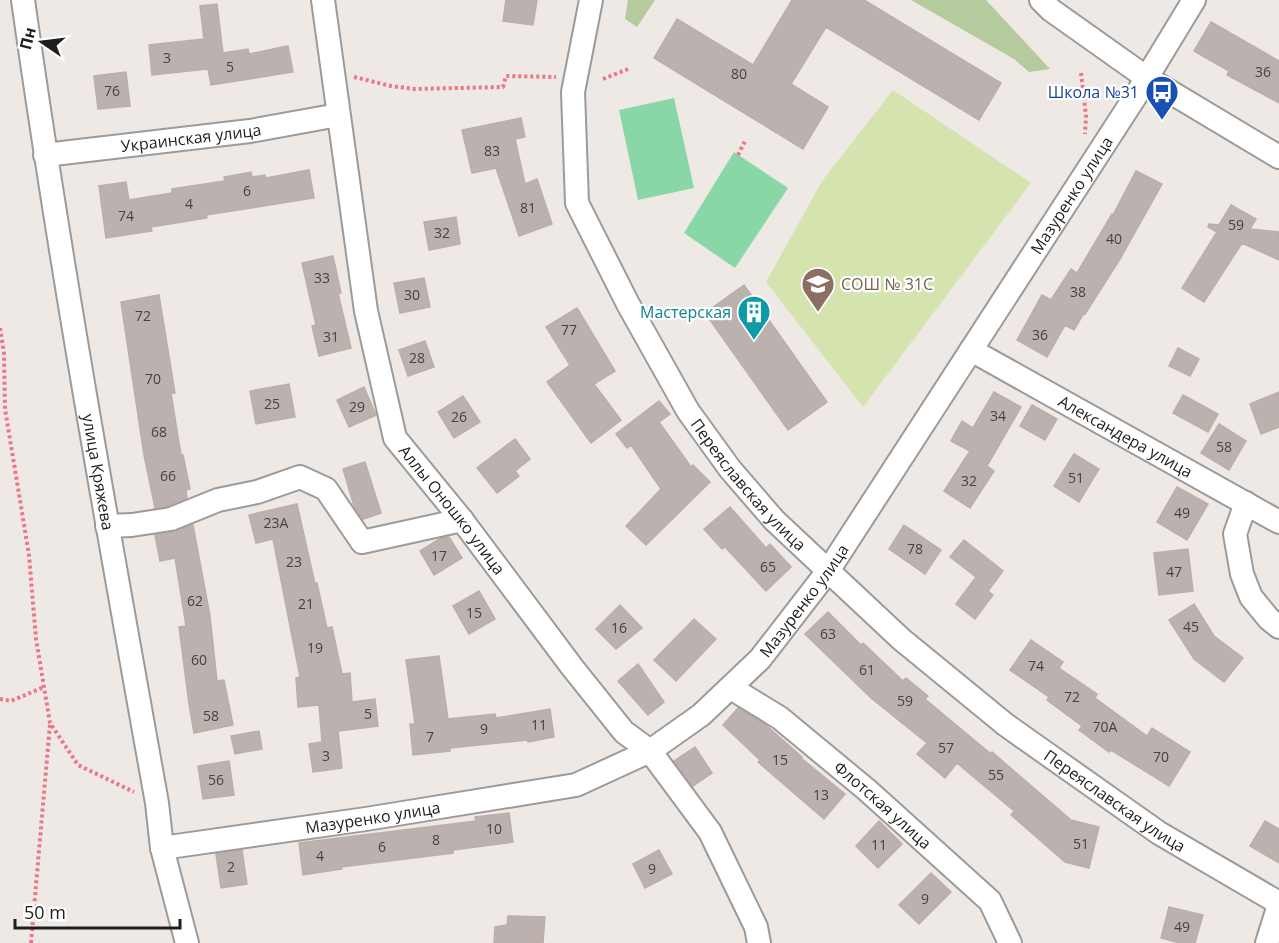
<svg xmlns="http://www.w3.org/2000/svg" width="1279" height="943" font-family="'Open Sans',sans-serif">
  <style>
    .grass { fill: #d5e4af }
    .forest { fill: #b5ca9d }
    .pitch { fill: #89d6a7 }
    .building { fill: #bbb1ae; stroke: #beada8; stroke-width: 1.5 }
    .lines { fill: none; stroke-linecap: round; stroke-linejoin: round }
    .minor-casing { stroke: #9b9b9b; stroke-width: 26 }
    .path { stroke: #ed7686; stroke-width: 4; stroke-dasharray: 3 3; stroke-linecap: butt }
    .minor { stroke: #fff; stroke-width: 22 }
    .labels { text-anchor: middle; stroke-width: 4.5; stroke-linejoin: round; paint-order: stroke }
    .number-label { font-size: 14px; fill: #454342 }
    .transit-label { font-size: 16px; fill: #164399; stroke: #fff; text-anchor: end }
    .street-label { font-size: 16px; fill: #1e1e1e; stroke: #fff }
    .education-label { font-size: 16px; fill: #785e54; stroke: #fff; text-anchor: start }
    .culture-label { font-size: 16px; fill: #0d838f; stroke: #fff; text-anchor: end }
  </style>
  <rect width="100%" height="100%" fill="#eee9e5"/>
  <path class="grass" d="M893,90L1031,183L863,407L766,282L822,181Z"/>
  <path class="forest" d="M628,0H655L637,27L625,19Z
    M911,0H986L1050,69L1029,72L1014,59Z"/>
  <path class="pitch" d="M674,98L694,188L638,200L619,110Z
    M734,152L788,188L735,268L684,233Z"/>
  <path class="building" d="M506,0H537L533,25L503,21Z
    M792,0H864L1001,83L979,120L826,27L791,84L828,107L803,149L654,58L677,19L753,65Z
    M217,4L223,53L248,49L249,54L288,46L293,72L211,85L208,69L152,75L149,45L204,39L200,6Z
    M1211,22L1279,61V103L1227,75L1229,71L1194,51Z
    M126,72L130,106L98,109L94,76Z
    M521,118L525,137L515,139L525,184L537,179L552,224L519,236L496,168L472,173L462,130Z
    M309,170L314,198L206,215L207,218L151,227L152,231L106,238L99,186L126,182L129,200L172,193V189L225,181L224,177L251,172L252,177L265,175L266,178Z
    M1136,171L1162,184L1120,259L1085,314L1084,313L1074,330L1065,325L1047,357L1017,340L1042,295L1051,300L1071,269L1077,273L1112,214L1113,215Z
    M1231,205L1256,219L1250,229L1279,232V260L1242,243L1204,302L1182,288L1217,232L1208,227L1209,224L1219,225Z
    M456,217L460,244L429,250L424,222Z
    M333,256L341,293H338L351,348L319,356L312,326L316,325L302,263Z
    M424,278L430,307L400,313L394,283Z
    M744,285L827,402L788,430L705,313Z
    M159,295L175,393H171L181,455H183L190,489L186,490L187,498L167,506L155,508L144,455L121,302Z
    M577,308L615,371L594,384L621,420L591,443L547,382L570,365L546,327Z
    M425,341L434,367L408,376L399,350Z
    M1178,348L1199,359L1190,376L1169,366Z
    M289,384L295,417L256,424L250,391Z
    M364,387L376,415L349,427L337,400Z
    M994,392L1021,407L987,466L994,471L970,508L944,491L970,451L951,441L962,421L973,428Z
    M1279,392V427L1261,434L1250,404Z
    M1183,395L1218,414L1208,432L1173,413Z
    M463,396L480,422L454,438L438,412Z
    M659,401L670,414L659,422L691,467L693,465L710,482L646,545L626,526L661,489L631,445L627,448L616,434Z
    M1032,405L1057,419L1045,440L1020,426Z
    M1219,424L1246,441L1229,470L1201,453Z
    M515,439L530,459L515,471L519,476L497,493L477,468Z
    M1074,454L1099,469L1079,502L1054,486Z
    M365,462L381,513L363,519L354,506L343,469Z
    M1177,487L1208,504L1187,540L1157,522Z
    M297,504L315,584L317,583L327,628L332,627L342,674L350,673L352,702L375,699L378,726L338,731L342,768L313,772L309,744L322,742L319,705L298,707L296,678L300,677L273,539L256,543L249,515Z
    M730,507L766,548L770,544L791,567L766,591L725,547L722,549L704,529Z
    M193,525L210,616L217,681L224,680L233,725L194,733L189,704L179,627L186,626L175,558L160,561L155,535L173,532Z
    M904,525L941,550L925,574L889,549Z
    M449,537L462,558L434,575L420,551L441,538Z
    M964,540L1003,571L988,591L993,595L975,619L956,604L976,577L950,557Z
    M1188,549L1193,591L1159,595L1154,553Z
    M479,591L495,619L469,634L453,606Z
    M1194,604L1214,636L1243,658L1224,682L1194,659L1169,620Z
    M620,605L642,628L616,649L596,629Z
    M828,612L861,645L863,643L903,681L906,678L928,696L925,699L991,754L992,752L1071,820L1099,827L1089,868L1065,862L1011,815L1014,811L957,763L945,778L917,754L927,743L871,698L805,634Z
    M694,619L716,639L676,681L654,660Z
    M1031,640L1063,662L1059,668L1097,694L1095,698L1147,736L1152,728L1190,752L1169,786L1111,750L1109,752L1079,730L1082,726L1047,700L1049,697L1010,670Z
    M439,656L448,719L495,714L496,718L550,709L554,737L528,742V740L450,748V751L413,755L410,724H415L406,660Z
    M638,664L664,702L648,715L618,681Z
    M738,708L767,726L802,757L801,758L845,794L824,819L758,762L760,760L723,725Z
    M259,731L262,749L235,754L231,736Z
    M695,747L712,773L693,786L674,761Z
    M229,761L234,795L203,799L198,766Z
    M509,813L513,842L453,850V853L341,867L342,869L303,875L299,843L476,821L475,817Z
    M879,821L902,844L878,868L856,846Z
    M1265,821L1279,829V863L1250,846Z
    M242,850L247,884L221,888L216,854Z
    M659,850L672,874L645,888L633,864Z
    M931,873L951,892L919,924L899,905Z
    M1169,907L1203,915L1195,943H1180L1161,938Z
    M508,916L545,917L543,943H494L495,927L507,925Z"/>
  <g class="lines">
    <g class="minor-casing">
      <g id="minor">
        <path id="s1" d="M23,0C61,269 109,536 157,803L162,848L187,943"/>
        <path id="s2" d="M323,0L366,311L395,438L462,520L572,667L624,732L650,751L710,832L756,927L759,943"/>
        <path id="s3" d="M591,0L573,92L577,203L628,304L688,411L730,469L774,520L901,639L1006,725L1159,833L1279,903"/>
        <path d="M1041,0L1051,10L1147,78L1279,157"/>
        <path id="s4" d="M45,155L250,131L338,115"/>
        <path id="s5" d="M971,350L1279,522"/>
        <path d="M1246,503L1235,534L1242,574L1251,597L1269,619L1279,627"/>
        <path d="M107,526L132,525L171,519L218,500L257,492L300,477L326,489L362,542L462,520"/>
        <path id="s6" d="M731,688L780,718L867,790L990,901L1010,943"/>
        <path id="s7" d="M162,848L366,819L576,785L650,751L701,715L760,659L828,571L1135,97L1194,0"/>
        <path d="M1267,943L1279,905"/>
      </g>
    </g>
    <path class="path" d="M1081,73L1086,116L1085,134
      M354,77L391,86L414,89L503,87L506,76L556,77
      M603,79L628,69
      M738,155L746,139
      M0,328L4,353L5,409L29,555L36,639L50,723L78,765L134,792
      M0,699L11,701L44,687
      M31,943L50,724"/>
    <use href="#minor" class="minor"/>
  </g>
  <defs>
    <g id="bus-pin" transform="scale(1.725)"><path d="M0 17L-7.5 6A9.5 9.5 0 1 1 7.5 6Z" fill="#1a4fb4" stroke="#fff"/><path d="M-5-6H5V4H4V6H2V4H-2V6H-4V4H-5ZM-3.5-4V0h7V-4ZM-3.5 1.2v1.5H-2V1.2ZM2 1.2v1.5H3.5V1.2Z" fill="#fff"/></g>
    <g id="school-pin" transform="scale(1.725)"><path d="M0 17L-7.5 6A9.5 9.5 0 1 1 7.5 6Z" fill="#8d6e63" stroke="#fff"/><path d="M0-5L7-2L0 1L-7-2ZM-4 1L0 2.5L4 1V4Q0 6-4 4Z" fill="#fff"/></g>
    <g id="building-pin" transform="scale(1.725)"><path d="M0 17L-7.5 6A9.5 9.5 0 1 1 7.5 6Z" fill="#0f9aa8" stroke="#fff"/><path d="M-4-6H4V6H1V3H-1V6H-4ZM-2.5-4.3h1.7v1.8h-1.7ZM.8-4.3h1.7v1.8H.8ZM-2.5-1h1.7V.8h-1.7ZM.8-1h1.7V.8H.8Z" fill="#fff"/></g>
  </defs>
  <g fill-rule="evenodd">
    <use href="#bus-pin" x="1162" y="92"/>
    <use href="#school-pin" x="818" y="284"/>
    <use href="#building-pin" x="754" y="312"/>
  </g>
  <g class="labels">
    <g class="number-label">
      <text x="167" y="63">3</text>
      <text x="230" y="72">5</text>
      <text x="1263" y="77">36</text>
      <text x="739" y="79">80</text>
      <text x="112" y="96">76</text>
      <text x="492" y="156">83</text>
      <text x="247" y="196">6</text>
      <text x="189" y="209">4</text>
      <text x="528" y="213">81</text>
      <text x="126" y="221">74</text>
      <text x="1236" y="230">59</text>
      <text x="442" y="238">32</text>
      <text x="1114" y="244">40</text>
      <text x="322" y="283">33</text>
      <text x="1078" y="297">38</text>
      <text x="412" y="300">30</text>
      <text x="143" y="321">72</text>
      <text x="569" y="335">77</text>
      <text x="1040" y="340">36</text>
      <text x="331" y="342">31</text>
      <text x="417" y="363">28</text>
      <text x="153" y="384">70</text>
      <text x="272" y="409">25</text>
      <text x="357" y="412">29</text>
      <text x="998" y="421">34</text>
      <text x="459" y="422">26</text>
      <text x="159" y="437">68</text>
      <text x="1224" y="452">58</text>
      <text x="168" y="481">66</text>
      <text x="1076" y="483">51</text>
      <text x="969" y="486">32</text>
      <text x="1182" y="518">49</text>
      <text x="276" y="528">23А</text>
      <text x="915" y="554">78</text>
      <text x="439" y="561">17</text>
      <text x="294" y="567">23</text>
      <text x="768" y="572">65</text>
      <text x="1174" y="577">47</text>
      <text x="195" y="606">62</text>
      <text x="306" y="609">21</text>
      <text x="474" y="618">15</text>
      <text x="1191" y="632">45</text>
      <text x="619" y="633">16</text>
      <text x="828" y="639">63</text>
      <text x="315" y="653">19</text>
      <text x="199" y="665">60</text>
      <text x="1036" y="671">74</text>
      <text x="867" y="675">61</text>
      <text x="1072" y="702">72</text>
      <text x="905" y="706">59</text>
      <text x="368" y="719">5</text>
      <text x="211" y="721">58</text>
      <text x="539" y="730">11</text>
      <text x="1105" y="732">70А</text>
      <text x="484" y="734">9</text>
      <text x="430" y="742">7</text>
      <text x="946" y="753">57</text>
      <text x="326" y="761">3</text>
      <text x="1161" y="762">70</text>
      <text x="780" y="765">15</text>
      <text x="996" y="780">55</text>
      <text x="216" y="785">56</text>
      <text x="821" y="800">13</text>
      <text x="494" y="834">10</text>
      <text x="436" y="845">8</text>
      <text x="1081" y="849">51</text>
      <text x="879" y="850">11</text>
      <text x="382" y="852">6</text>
      <text x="320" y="861">4</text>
      <text x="231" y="872">2</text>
      <text x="652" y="874">9</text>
      <text x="925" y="904">9</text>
      <text x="1182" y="932">49</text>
    </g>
    <g class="transit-label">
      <text x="1139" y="98">Школа №31</text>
    </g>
    <g class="street-label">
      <text dy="6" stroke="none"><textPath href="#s4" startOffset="147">Украинская улица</textPath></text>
      <text dy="6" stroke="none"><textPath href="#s7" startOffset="1203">Мазуренко улица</textPath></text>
      <text dy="6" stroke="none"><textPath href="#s5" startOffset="177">Александера улица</textPath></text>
      <text dy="6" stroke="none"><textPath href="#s1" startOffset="478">улица Кряжева</textPath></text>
      <text dy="6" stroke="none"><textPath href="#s3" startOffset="536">Переяславская улица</textPath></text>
      <text dy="6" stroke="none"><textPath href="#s2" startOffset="536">Аллы Оношко улица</textPath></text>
      <text dy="6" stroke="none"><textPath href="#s7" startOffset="717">Мазуренко улица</textPath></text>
      <text dy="6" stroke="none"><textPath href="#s3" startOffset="1022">Переяславская улица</textPath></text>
      <text dy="6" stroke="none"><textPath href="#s6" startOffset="192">Флотская улица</textPath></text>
      <text dy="6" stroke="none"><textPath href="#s7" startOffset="213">Мазуренко улица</textPath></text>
    </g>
    <g class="education-label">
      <text x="841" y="290">СОШ № 31С</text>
    </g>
    <g class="culture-label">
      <text x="731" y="318">Мастерская</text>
    </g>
  </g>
  <g transform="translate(42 42) rotate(284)" stroke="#ffffff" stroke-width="4.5" paint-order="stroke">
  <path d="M0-4.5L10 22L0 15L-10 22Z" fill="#1e1e1e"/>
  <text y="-9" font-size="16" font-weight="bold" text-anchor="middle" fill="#1e1e1e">Пн</text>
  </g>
  <path d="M15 919v9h165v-9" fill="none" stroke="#1e1e1e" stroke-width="3"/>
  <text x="24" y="919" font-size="18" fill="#1e1e1e" stroke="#ffffff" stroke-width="4.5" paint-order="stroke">50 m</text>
</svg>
